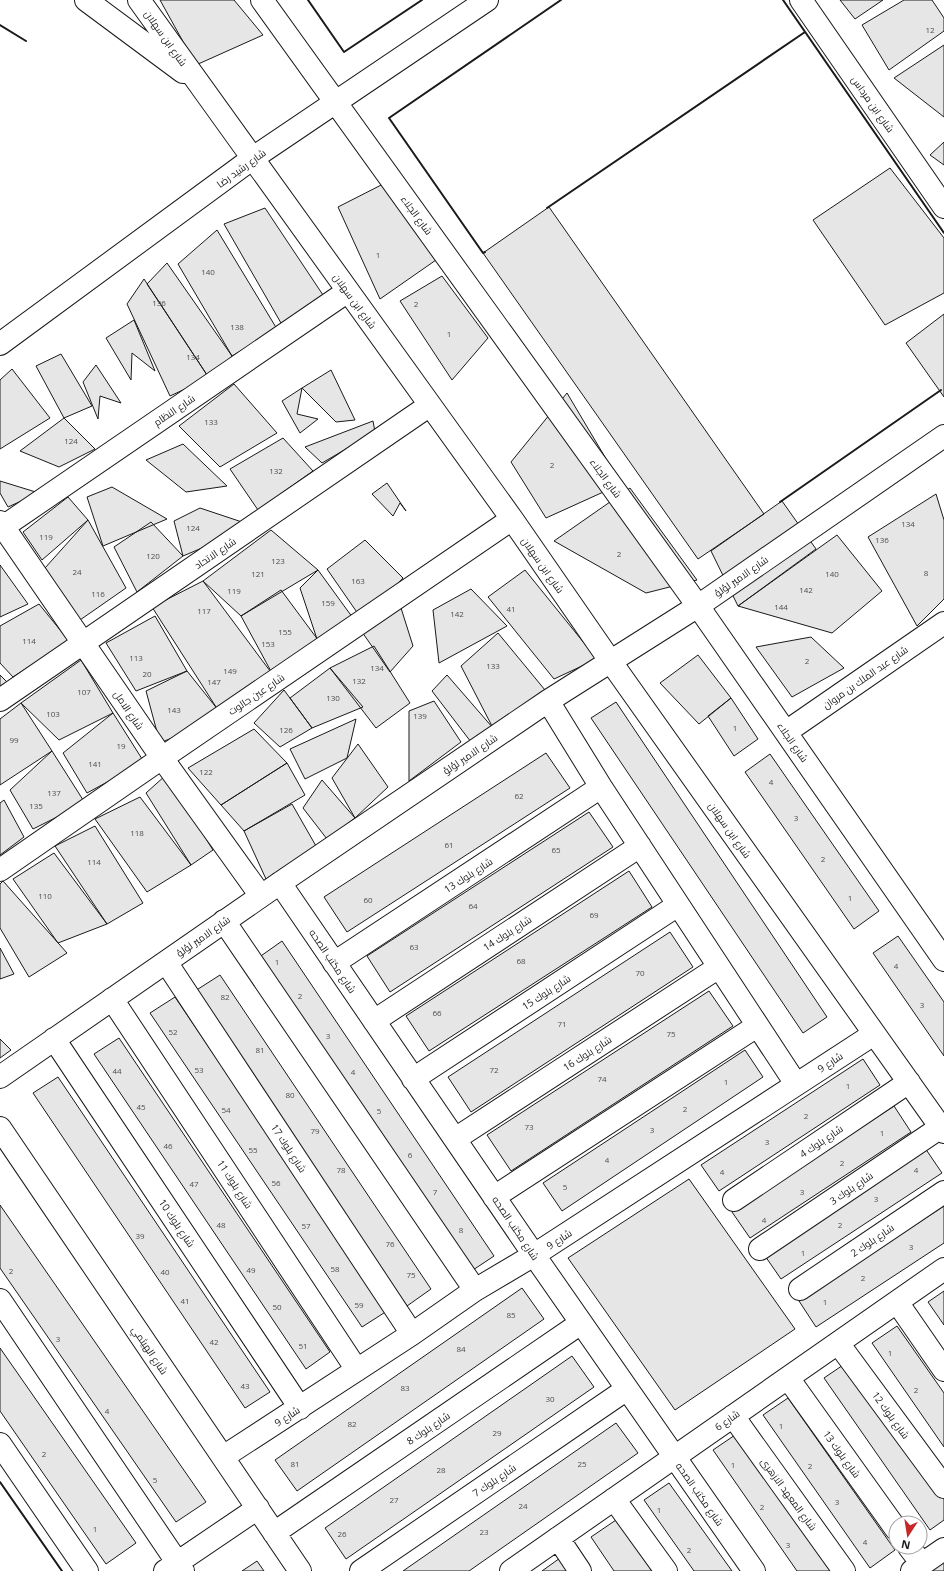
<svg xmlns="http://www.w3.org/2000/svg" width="944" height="1571" font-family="'Open Sans',Cairo,sans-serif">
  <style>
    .building { fill: #e6e6e6; stroke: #1a1a1a }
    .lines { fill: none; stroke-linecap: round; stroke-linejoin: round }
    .minor-casing { stroke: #1a1a1a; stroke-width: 24 }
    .minor { stroke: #fff; stroke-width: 22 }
    .wall { stroke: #1a1a1a; stroke-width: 2 }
    .labels { text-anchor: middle; stroke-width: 3; stroke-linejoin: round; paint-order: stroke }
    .number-label { font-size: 8px; fill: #4d4d4d }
    .street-label { font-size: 10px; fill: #1a1a1a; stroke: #fff }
  </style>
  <rect width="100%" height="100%" fill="#fff"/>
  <path class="building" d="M160,0H234L263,35L196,65Z
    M840,0H883L855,19Z
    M904,0H932L944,18V31L889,70L862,25Z
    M944,45V117L894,78Z
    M944,142V165L930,155Z
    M890,168L944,238V293L885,325L813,220Z
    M391,180L436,260L380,299L338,207Z
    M549,207L764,514L698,559L483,253Z
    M265,208L329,304L281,323L224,224Z
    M217,230L277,329L232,356L178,264Z
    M167,263L232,356L209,378L147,284Z
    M442,276L488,338L452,380L400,301Z
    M144,279L209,378L170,396L127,304Z
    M944,314V397L906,343Z
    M134,320L155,371L132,353L131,380L106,338Z
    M61,354L92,406L64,418L36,366Z
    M96,365L121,403L100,396L98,419L83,382Z
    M12,369L50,418L0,449V380Z
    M331,370L355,420L336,422L302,388Z
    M234,384L277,433L220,467L179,426Z
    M302,388L297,414L318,419L300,433L282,401Z
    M567,393L621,484L546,518L511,462Z
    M64,418L95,449L59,467L20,451Z
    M373,421L375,432L322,463L305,447Z
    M283,438L313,471L258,510L230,469Z
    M183,444L227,486L186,492L146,460Z
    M0,481L39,493L8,507L0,493Z
    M387,483L406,511L400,503L393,516L372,494Z
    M112,487L167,519L103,546L87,497Z
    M630,488L697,580L646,593L554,541Z
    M936,494L944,520V599L917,626L868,537Z
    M68,497L88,520L42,560L23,532Z
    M782,501L816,549L738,606L711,551Z
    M200,508L254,526L183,556L174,521Z
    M88,520L126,588L80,620L45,568Z
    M151,522L183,556L137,592L114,547Z
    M271,530L318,570L241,616L203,581Z
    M837,535L882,591L832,633L738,606Z
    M365,540L403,578L363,621L327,569Z
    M0,565L28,604L0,617Z
    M318,570L358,625L317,639L300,588Z
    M525,570L597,659L554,679L488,597Z
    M203,581L273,675L218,710L152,607Z
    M471,589L507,626L439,663L433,610Z
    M281,590L324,648L273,675L241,616Z
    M39,604L69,641L13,677L0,663V626Z
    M401,608L413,646L390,672L362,632Z
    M155,616L187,671L136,691L106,643Z
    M498,633L545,690L493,728L461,666Z
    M811,637L844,668L792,697L756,647Z
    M374,646L410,703L376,728L330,668Z
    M698,655L731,698L699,724L660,683Z
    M81,660L113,713L59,740L21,703Z
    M330,668L363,707L312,728L290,698Z
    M187,671L223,716L160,743L146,691Z
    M0,675L7,682L0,687Z
    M447,675L493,728L471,742L432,691Z
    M284,690L312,728L280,747L254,723Z
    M731,698L758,739L734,756L708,716Z
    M434,701L461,742L409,781V711Z
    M616,702L827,1017L803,1033L591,718Z
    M21,703L52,751L0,785V719Z
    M113,713L144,762L87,793L63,753Z
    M356,719L347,758L305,779L290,749Z
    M254,729L287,763L221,805L188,768Z
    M358,744L388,787L355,818L332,778Z
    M52,751L85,803L33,829L10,790Z
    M546,753L570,788L347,932L324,897Z
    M770,754L879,911L854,929L745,772Z
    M287,763L305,795L244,831L221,805Z
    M166,775L213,850L191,865L146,793Z
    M322,780L355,818L327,839L303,808Z
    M140,797L191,865L147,892L95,819Z
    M4,800L24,837L0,855V803Z
    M292,804L316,846L266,879L244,831Z
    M589,812L613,847L390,992L367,956Z
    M95,826L143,903L107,924L55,846Z
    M54,853L107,924L58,943L13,879Z
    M629,871L652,907L429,1051L406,1016Z
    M3,881L67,953L29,977L0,928V884Z
    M670,932L693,967L471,1112L448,1077Z
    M898,936L944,1002V1056L873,953Z
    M282,941L494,1256L470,1272L258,958Z
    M0,948L14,974L0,979Z
    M220,975L431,1289L407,1306L195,991Z
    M709,991L733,1026L511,1171L487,1135Z
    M175,997L387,1311L362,1327L150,1013Z
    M119,1038L330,1352L306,1369L94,1054Z
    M0,1039L11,1050L0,1058Z
    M745,1050L763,1077L562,1211L543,1183Z
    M863,1059L880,1085L719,1191L701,1165Z
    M58,1077L270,1392L245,1408L33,1093Z
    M894,1106L911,1132L750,1238L732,1212Z
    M925,1148L942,1173L781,1279L763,1253Z
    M689,1179L795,1329L675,1410L568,1258Z
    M0,1205L206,1502L176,1522L0,1268Z
    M944,1206V1243L816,1327L799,1301Z
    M522,1288L544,1319L297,1491L275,1460Z
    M944,1291V1325L928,1302Z
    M897,1326L944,1393V1447L872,1343Z
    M0,1348L136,1543L106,1564L0,1411Z
    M572,1356L594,1387L346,1559L325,1528Z
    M849,1361L944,1496V1520L930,1530L824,1378Z
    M788,1398L895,1550L870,1568L763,1415Z
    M616,1423L638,1453L469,1571H403Z
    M738,1433L835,1571H797L713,1450Z
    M669,1483L732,1571H694L644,1500Z
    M616,1520L652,1571H614L591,1537Z
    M560,1558L569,1571H542Z
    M944,1560V1571H927Z
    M257,1561L264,1571H242Z"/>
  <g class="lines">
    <g class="minor-casing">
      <path id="minor" d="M86,0L183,72
        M139,0L512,519L611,662L944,1132
        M262,0L698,606L944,960
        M801,0L944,207
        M0,344L253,158L487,0
        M0,522L162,758L261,896
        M0,529L348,291
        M0,700L430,405
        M548,701L601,787L796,1084
        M786,732L944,623
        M0,870L162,758L512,519
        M280,883L534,1255L754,1571
        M224,921L475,1290
        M166,962L412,1334
        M334,963L601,787
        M112,999L357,1370
        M374,1021L640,846
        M54,1039L300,1408
        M0,1077L280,883L548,701L698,606L944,436
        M413,1079L678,905
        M0,1128L300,1571
        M455,1139L719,967
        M494,1197L757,1026
        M734,1200L909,1082
        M760,1249L941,1127
        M800,1289L944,1192
        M0,1300L183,1571
        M897,1302L944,1370
        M838,1343L944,1487
        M788,1378L896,1529
        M733,1416L844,1571
        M0,1444L87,1571
        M223,1457L412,1334L475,1290L534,1255L874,1034
        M614,1499L666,1571
        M274,1533L581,1323
        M558,1538L580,1571
        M909,1547L922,1564
        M165,1571L258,1508
        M361,1571L627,1389
        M511,1571L944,1269
        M912,1571L944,1549"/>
    </g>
    <use href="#minor" class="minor"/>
    <path class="wall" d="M308,0L344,52L422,0
      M783,0L944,233
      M0,25L26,41
      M547,208L805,32
      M485,252L483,253L389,118L561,0
      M780,502L941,390
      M0,1482L62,1571"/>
  </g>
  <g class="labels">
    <g class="number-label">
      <text x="930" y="33">12</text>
      <text x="378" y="258">1</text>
      <text x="208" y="275">140</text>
      <text x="159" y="306">136</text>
      <text x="416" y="307">2</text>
      <text x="237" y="330">138</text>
      <text x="449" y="337">1</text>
      <text x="193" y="360">134</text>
      <text x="211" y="425">133</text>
      <text x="71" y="444">124</text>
      <text x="552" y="468">2</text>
      <text x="276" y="474">132</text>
      <text x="908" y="527">134</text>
      <text x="193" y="531">124</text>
      <text x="46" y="540">119</text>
      <text x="882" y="543">136</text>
      <text x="619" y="557">2</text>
      <text x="153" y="559">120</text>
      <text x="278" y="564">123</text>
      <text x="77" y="575">24</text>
      <text x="926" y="576">8</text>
      <text x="258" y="577">121</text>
      <text x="832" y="577">140</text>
      <text x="358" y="584">163</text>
      <text x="806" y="593">142</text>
      <text x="234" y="594">119</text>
      <text x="98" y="597">116</text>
      <text x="328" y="606">159</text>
      <text x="781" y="610">144</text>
      <text x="511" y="612">41</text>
      <text x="204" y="614">117</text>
      <text x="457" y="617">142</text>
      <text x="285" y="635">155</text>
      <text x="29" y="644">114</text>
      <text x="268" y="647">153</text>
      <text x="136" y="661">113</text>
      <text x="807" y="664">2</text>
      <text x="493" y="669">133</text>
      <text x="377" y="671">134</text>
      <text x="230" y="674">149</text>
      <text x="147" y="677">20</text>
      <text x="359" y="684">132</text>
      <text x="214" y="685">147</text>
      <text x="84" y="695">107</text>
      <text x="333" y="701">130</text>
      <text x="174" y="713">143</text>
      <text x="53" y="717">103</text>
      <text x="420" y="719">139</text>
      <text x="735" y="731">1</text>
      <text x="286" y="733">126</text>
      <text x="14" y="743">99</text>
      <text x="121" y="749">19</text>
      <text x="95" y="767">141</text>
      <text x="206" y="775">122</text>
      <text x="771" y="785">4</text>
      <text x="54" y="796">137</text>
      <text x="519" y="799">62</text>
      <text x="36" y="809">135</text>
      <text x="796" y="821">3</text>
      <text x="137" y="836">118</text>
      <text x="449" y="848">61</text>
      <text x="556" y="853">65</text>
      <text x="823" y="862">2</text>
      <text x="94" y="865">114</text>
      <text x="45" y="899">110</text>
      <text x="850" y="901">1</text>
      <text x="368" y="903">60</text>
      <text x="473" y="909">64</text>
      <text x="594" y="918">69</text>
      <text x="414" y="950">63</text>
      <text x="521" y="964">68</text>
      <text x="277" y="965">1</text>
      <text x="896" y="969">4</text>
      <text x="640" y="976">70</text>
      <text x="300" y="999">2</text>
      <text x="225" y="1000">82</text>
      <text x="922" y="1008">3</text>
      <text x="437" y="1016">66</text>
      <text x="562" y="1027">71</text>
      <text x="173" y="1035">52</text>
      <text x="671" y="1037">75</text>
      <text x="328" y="1039">3</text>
      <text x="260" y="1053">81</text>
      <text x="199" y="1073">53</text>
      <text x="494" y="1073">72</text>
      <text x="117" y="1074">44</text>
      <text x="353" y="1075">4</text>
      <text x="602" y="1082">74</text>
      <text x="726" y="1085">1</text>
      <text x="848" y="1089">1</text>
      <text x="290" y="1098">80</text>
      <text x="141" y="1110">45</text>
      <text x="685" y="1112">2</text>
      <text x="226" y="1113">54</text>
      <text x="379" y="1114">5</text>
      <text x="806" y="1119">2</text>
      <text x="529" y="1130">73</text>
      <text x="652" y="1133">3</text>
      <text x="315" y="1134">79</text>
      <text x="882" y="1136">1</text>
      <text x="767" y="1145">3</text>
      <text x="168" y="1149">46</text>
      <text x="253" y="1153">55</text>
      <text x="410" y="1158">6</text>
      <text x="607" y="1163">4</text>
      <text x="842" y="1166">2</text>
      <text x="341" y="1173">78</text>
      <text x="916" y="1173">4</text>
      <text x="722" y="1175">4</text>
      <text x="276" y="1186">56</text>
      <text x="194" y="1187">47</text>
      <text x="565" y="1190">5</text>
      <text x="435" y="1195">7</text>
      <text x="802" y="1195">3</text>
      <text x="876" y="1202">3</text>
      <text x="764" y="1223">4</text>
      <text x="221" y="1228">48</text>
      <text x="840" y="1228">2</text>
      <text x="306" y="1229">57</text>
      <text x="461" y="1233">8</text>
      <text x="140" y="1239">39</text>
      <text x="390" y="1247">76</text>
      <text x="911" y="1250">3</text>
      <text x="803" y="1256">1</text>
      <text x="335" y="1272">58</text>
      <text x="251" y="1273">49</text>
      <text x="11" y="1274">2</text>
      <text x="165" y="1275">40</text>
      <text x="411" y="1278">75</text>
      <text x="863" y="1281">2</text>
      <text x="185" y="1304">41</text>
      <text x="825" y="1305">1</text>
      <text x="359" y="1308">59</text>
      <text x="277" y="1310">50</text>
      <text x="511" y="1318">85</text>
      <text x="58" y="1342">3</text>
      <text x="214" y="1345">42</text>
      <text x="303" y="1349">51</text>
      <text x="461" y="1352">84</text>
      <text x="890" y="1356">1</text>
      <text x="245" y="1389">43</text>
      <text x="405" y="1391">83</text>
      <text x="916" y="1393">2</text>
      <text x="550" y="1402">30</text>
      <text x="107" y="1414">4</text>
      <text x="352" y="1427">82</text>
      <text x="781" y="1429">1</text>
      <text x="497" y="1436">29</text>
      <text x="44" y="1457">2</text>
      <text x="295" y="1467">81</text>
      <text x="582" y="1467">25</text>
      <text x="733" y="1468">1</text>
      <text x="810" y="1469">2</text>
      <text x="441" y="1473">28</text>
      <text x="155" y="1483">5</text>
      <text x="394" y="1503">27</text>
      <text x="837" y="1505">3</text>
      <text x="523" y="1509">24</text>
      <text x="762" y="1510">2</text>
      <text x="659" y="1513">1</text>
      <text x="95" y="1532">1</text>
      <text x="484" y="1535">23</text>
      <text x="342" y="1537">26</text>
      <text x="865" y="1545">4</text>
      <text x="788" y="1548">3</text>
      <text x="689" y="1553">2</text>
    </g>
    <g class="street-label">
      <text transform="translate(166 38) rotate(55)" y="4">شارع ابن سهلان</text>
      <text transform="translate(873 104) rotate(55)" y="4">شارع ابن مرداس</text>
      <text transform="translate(241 168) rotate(-36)" y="4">شارع رشيد رضا</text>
      <text transform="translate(417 215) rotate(54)" y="4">شارع الجلاء</text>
      <text transform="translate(355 301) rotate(54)" y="4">شارع ابن سهلان</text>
      <text transform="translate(174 410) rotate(-34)" y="4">شارع النظام</text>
      <text transform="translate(606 478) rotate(54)" y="4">شارع الجلاء</text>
      <text transform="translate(215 553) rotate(-34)" y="4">شارع الاتحاد</text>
      <text transform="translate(543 565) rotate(55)" y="4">شارع ابن سهلان</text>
      <text transform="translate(741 576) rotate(-35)" y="4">شارع الامير لؤلؤ</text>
      <text transform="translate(865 677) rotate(-35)" y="4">شارع عبد الملك بن مروان</text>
      <text transform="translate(256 694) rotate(-34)" y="4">شارع عين جالوت</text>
      <text transform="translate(129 710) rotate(56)" y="4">شارع الامل</text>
      <text transform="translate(793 742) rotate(55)" y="4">شارع الجلاء</text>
      <text transform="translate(470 754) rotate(-34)" y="4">شارع الامير لؤلؤ</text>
      <text transform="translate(730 830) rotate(55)" y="4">شارع ابن سهلان</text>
      <text transform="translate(468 875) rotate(-33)" y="4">شارع بلوك 13</text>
      <text transform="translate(507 933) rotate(-33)" y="4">شارع بلوك 14</text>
      <text transform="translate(203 936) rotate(-35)" y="4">شارع الامير لؤلؤ</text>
      <text transform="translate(333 961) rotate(56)" y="4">شارع مكتب الصحه</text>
      <text transform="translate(546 992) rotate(-33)" y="4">شارع بلوك 15</text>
      <text transform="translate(587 1053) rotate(-33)" y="4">شارع بلوك 16</text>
      <text transform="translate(830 1062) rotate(-33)" y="4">شارع 9</text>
      <text transform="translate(821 1141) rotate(-34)" y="4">شارع بلوك 4</text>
      <text transform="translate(289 1148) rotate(57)" y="4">شارع بلوك 17</text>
      <text transform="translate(235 1184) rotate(57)" y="4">شارع بلوك 11</text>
      <text transform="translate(851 1188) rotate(-34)" y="4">شارع بلوك 3</text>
      <text transform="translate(177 1223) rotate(56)" y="4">شارع بلوك 10</text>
      <text transform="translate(516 1228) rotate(56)" y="4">شارع مكتب الصحه</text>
      <text transform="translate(559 1239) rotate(-33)" y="4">شارع 9</text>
      <text transform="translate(872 1240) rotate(-34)" y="4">شارع بلوك 2</text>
      <text transform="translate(150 1350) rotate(56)" y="4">شارع الهيثمي</text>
      <text transform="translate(891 1415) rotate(54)" y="4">شارع بلوك 12</text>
      <text transform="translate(287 1416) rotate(-33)" y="4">شارع 9</text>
      <text transform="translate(727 1420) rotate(-35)" y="4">شارع 6</text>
      <text transform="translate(428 1428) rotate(-34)" y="4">شارع بلوك 8</text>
      <text transform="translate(842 1454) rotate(54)" y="4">شارع بلوك 13</text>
      <text transform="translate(494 1480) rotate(-34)" y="4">شارع بلوك 7</text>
      <text transform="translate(700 1494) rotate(55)" y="4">شارع مكتب الصحه</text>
      <text transform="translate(789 1494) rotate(54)" y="4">شارع المعهد الازهرى</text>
    </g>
  </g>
  <g transform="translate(908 1535) rotate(192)"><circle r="19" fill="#ffffff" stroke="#a3a3a3"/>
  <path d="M0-3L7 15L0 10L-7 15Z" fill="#c62828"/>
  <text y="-6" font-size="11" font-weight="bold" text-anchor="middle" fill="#1a1a1a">N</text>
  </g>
</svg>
